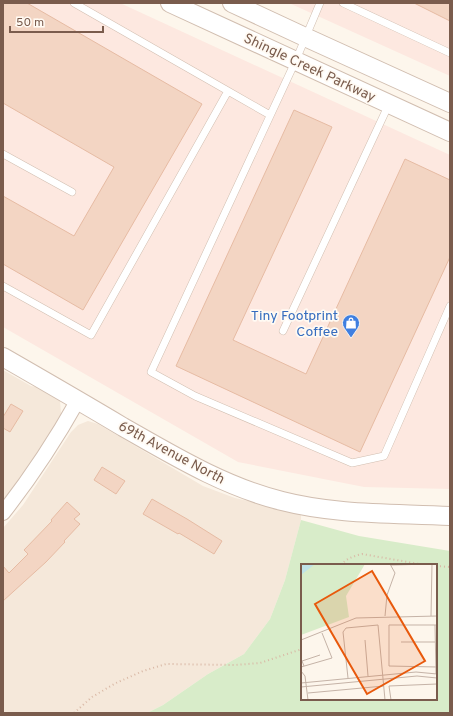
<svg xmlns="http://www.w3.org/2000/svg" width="453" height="716" font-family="Overpass,sans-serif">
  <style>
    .residential { fill: #f5e8da }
    .commercial { fill: #fde8e0 }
    .green { fill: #d8ecc9; fill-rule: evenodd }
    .building { fill: #f3d5c3; stroke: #e6bba3 }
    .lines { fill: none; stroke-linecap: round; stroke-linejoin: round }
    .service-casing { stroke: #d1beb0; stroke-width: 8 }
    .minor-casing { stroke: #d1beb0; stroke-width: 16 }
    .tertiary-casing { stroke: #d1beb0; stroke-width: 20 }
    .path { stroke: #d9b8a5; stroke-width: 2; stroke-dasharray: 1 3; stroke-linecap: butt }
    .service { stroke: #fff; stroke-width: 7 }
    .minor { stroke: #fff; stroke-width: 14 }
    .tertiary { stroke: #fff; stroke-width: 18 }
    .labels { text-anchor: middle; stroke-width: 3.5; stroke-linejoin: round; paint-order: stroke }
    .street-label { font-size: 14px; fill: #7a5c4d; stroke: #fffaf3 }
    .shop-label { font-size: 14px; fill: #366cbe; stroke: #fffaf3; text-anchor: end }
    .inset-road { fill: none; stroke: #c5b3a7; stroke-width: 1 }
    .view { fill: #e8590c; fill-opacity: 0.15; stroke: #e8590c; stroke-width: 2 }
    .inset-edge { fill: none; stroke: #7a5c4d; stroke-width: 2 }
  </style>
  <rect width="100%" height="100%" fill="#fdf6ec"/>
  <path class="residential" d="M3,370L31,386L50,390L60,400L61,414L57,427L3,503Z
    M88,421L98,424L203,486L235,498L301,513V520L285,580L270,619L244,654L208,674L163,705L147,713H3V528L23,505L71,432L78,425Z"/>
  <path class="commercial" d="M3,3H120L450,155V489L364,487L238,462L3,327Z
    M289,3H450V76Z"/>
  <path class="green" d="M301,520L359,536L450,551V713H147L163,705L208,674L244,654L270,619L285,580ZM302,565H436V699H302Z"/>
  <path class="building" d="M3,3H27L202,104L83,310L3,264V196L74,236L114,167L3,103Z
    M414,3H450V21Z
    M294,110L332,127L233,340L306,374L405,159L450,180V257L360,452L176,366Z
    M11,404L23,411L10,432L3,428V417Z
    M102,467L125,481L116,494L94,480Z
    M152,499L187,519L222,541L214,554L179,533L178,534L143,514Z
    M67,502L80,514L74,519L80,524L64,541L65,542L46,562L3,601V566L9,573L28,554L24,550L52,521L51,520Z"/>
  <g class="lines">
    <g class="service-casing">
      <path id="service" d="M320,3L296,60L151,372L195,396L352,463L384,456L450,306
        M343,3L450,53
        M228,91L270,115
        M3,154L72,192
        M3,286L91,335L228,91L74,3
        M283,331L389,104"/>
    </g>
    <g class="minor-casing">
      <path id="minor" d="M3,513C32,476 55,441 78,400"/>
    </g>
    <g class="tertiary-casing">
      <path id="tertiary" d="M170,3L450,132
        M232,3L305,37L450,103
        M3,357C43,380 83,403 123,427C174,456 225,487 282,501C336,515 394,513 450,516"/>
    </g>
    <path class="path" d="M341,565C347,558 354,556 362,554L425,565
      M436,566L450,567
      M74,713L92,697L116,683L143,671L166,664L235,665L260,663L302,649"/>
    <use href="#service" class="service"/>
    <use href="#minor" class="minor"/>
    <use href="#tertiary" class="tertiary"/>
  </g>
  <defs>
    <g id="shop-pin" transform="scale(0.9)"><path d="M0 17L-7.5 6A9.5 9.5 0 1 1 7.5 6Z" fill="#3f7fe0" stroke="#fffaf3"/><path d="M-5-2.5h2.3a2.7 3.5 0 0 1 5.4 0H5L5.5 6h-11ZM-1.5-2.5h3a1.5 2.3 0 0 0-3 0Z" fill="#fff"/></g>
  </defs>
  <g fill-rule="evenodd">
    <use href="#shop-pin" x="351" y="323"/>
  </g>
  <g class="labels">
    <g class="street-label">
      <text transform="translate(310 67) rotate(25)" y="5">Shingle Creek Parkway</text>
      <text transform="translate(172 452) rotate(28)" y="5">69th Avenue North</text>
    </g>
    <g class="shop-label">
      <text x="338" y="320">Tiny Footprint<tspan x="338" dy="16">Coffee</tspan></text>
    </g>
  </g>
  <g transform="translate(301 564)">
    <rect width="136" height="136" fill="#fdf6ec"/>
    <path d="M0,0H64L45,32L48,53L0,71Z" fill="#d8ecc9"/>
    <path d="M0,0H14L0,11Z" fill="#bfe3e8"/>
    <path class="inset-road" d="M90,1L131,0M84,52L86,31L94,9L89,0M130,52L131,0M134,61L135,110M136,61H88V102L136,103M0,76L55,54L136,52M64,76L67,112M100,78H134M3,102L1,97L19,91M0,103L31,94L21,69M0,107L4,112L7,136M47,114L42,68L45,64L77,61L84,136M0,119L115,108L136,110M0,123L116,112L136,114M7,129L83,122M90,136L88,122L136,120"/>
    <path class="view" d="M71,7L124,97L66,130L14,40Z"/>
    <rect width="136" height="136" class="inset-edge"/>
  </g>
  <rect width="453" height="716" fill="none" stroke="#7a5c4d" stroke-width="8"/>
  <path d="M10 26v6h93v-6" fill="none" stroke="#7a5c4d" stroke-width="2"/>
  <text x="16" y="26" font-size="12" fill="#7a5c4d" stroke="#fffaf3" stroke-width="3" paint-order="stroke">50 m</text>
</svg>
